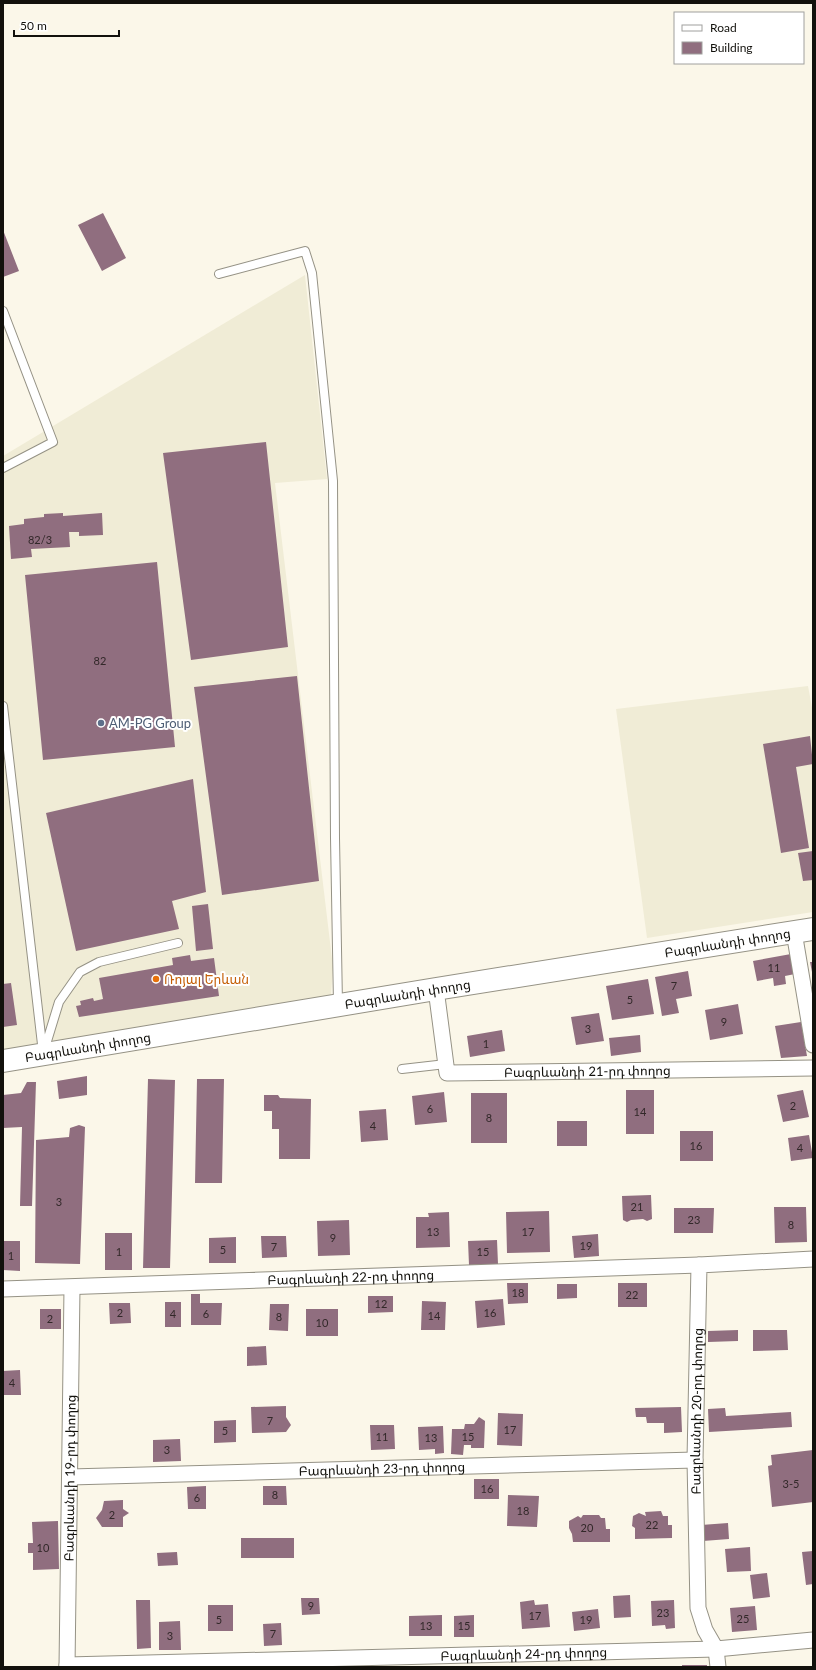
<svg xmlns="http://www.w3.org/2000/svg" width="816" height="1670" font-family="Lato,'Noto Sans Armenian',sans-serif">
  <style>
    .built { fill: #f0ecd6 }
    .building { fill: #906e7f }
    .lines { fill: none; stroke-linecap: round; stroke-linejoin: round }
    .lane-casing { stroke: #959285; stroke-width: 10 }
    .street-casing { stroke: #959285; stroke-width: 17 }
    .secondary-casing { stroke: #959285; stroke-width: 24 }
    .lane { stroke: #fff; stroke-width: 8 }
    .street { stroke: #fff; stroke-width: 15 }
    .secondary { stroke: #fff; stroke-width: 22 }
    .service-dot { fill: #5c6f8a; stroke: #fff; stroke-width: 1.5 }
    .food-dot { fill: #e8710a; stroke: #fff; stroke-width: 1.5 }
    .labels { text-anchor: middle; stroke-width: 4; stroke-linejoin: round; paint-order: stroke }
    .number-label { font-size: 11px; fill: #322829 }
    .service-label { font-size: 13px; fill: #4e5e75; stroke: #fff; text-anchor: start }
    .street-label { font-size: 13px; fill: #12110c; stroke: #fff }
    .food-label { font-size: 13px; fill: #c56008; stroke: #fff; text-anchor: start }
  </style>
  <rect width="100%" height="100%" fill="#fbf7e9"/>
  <path class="built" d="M305,275L327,479L275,483L333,967L331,995L3,1053V456Z
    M808,686L813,713V912L647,938L616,709Z"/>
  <path class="building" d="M103,213L126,258L102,271L78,225Z
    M3,230L19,271L3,277Z
    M266,442L288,647L191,660L163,453Z
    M63,513V516L102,513L103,535L79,536V532H69L70,547L31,549L32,557L11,559L9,526L24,524V519L44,517V514Z
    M157,562L175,747L43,760L25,575Z
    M297,676L319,881L222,895L194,687Z
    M810,736L813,764L796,767L809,848L781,853L763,744Z
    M193,779L206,892L172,901L179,929L76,951L46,813Z
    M813,851V880L803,881L798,853Z
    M208,904L213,949L196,951L192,906Z
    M791,954L795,974L785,976L786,984L774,986L773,978L757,981L753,961Z
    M190,955L191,961L214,958L219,996L79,1017L76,1006L81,1005L80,1001L93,998L94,1001L103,999L99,978L173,965L172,958Z
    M810,962H813V972H812Z
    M688,971L692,996L676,999L679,1013L662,1016L655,977Z
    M648,979L654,1014L612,1020L606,986Z
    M11,983L17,1025L3,1027V984Z
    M738,1004L743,1034L710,1040L705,1010Z
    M599,1013L604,1041L576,1045L571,1017Z
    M801,1022L807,1056L781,1058L775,1026Z
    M502,1030L505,1051L470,1057L467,1036Z
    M640,1035L641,1052L611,1056L609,1038Z
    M87,1076V1095L59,1099L57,1081Z
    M148,1079L175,1080L170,1268H143Z
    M197,1079H224L222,1183H195Z
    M27,1082H36L32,1206H20L22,1127L3,1128V1095L21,1093Z
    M626,1090H654V1134H626Z
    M803,1090L809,1117L783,1122L777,1095Z
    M444,1092L447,1122L415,1125L412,1096Z
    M471,1093H507V1143H471Z
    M264,1095H278L280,1098L311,1099L310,1159H279V1129H272V1111H264Z
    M386,1109L388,1140L361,1142L359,1111Z
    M557,1121H587V1146H557Z
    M79,1125L85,1127L80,1264L35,1263L36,1140L69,1137L70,1128Z
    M680,1131H713V1161H680Z
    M809,1135L813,1158L791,1161L788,1138Z
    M651,1195L652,1219L647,1221L643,1219L631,1220L627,1222L623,1220L622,1196Z
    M774,1207H806L807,1242L775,1243Z
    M674,1208H714L713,1233H674Z
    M549,1211L550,1252L507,1253L506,1212Z
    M449,1212L450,1247L416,1248V1217H429L428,1213Z
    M349,1220L350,1255L318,1256L317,1221Z
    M105,1233H132V1270H105Z
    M598,1234L599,1256L574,1258L572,1236Z
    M261,1236H286L287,1257L262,1258Z
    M236,1237V1263H209V1238Z
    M497,1240L498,1264L469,1265L468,1241Z
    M3,1241H20V1271L3,1270Z
    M507,1283H528V1303L508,1304Z
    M618,1283H647V1307H618Z
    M557,1284H577V1298L557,1299Z
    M191,1294H200V1303H222L221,1325H191Z
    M368,1296H393V1312L368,1313Z
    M503,1299L505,1325L477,1328L475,1301Z
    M422,1301L446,1302L445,1330H421Z
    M165,1302H181V1327H165Z
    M109,1303H130L131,1323L110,1324Z
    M270,1304H289L288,1331L269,1330Z
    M40,1309H61V1329H40Z
    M306,1309H338V1336H306Z
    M738,1330V1341L708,1342V1331Z
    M753,1330H787L788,1350L753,1351Z
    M266,1346L267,1365L247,1366V1347Z
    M20,1370L21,1395H3V1371Z
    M286,1406V1417L291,1425L286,1432L252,1433L251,1407Z
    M681,1407L682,1432L664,1433V1423H647L646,1417H636L635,1408Z
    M725,1408L726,1416L791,1412L792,1427L709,1432L708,1409Z
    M498,1413L523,1414L522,1446L497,1445Z
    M479,1417L485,1421L484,1448H471V1445H464L463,1455L451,1454L452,1429H464L465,1424H474Z
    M236,1420V1442L214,1443V1421Z
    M370,1425H394L395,1449L371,1450Z
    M443,1426L444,1453L435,1454V1449L419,1450L418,1427Z
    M180,1439L181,1461L153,1462V1440Z
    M813,1450V1502L772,1507L768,1466L772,1465L771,1455Z
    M474,1479H499V1499H474Z
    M206,1486V1509H188L187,1487Z
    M263,1486H286L287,1505H263Z
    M508,1495L539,1496L537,1527L507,1526Z
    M123,1500V1509L129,1513L123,1517V1527H102L96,1518L102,1510L104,1501Z
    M661,1511L663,1516H668V1525H672V1538L635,1539V1528L632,1526L633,1516L639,1513L646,1516L645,1512Z
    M583,1515H599L601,1518H605L606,1529H610V1542H573L572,1534L569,1528V1521L578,1516L581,1518Z
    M58,1521L59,1569L33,1570V1553H28V1543H33L32,1522Z
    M728,1523L729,1539L703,1541L701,1525Z
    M241,1538H294V1558H241Z
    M750,1547L751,1571L727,1572L725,1549Z
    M813,1551V1584L806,1585L802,1552Z
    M177,1552L178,1565L158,1566L157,1553Z
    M767,1573L770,1597L753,1599L750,1575Z
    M630,1595L631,1617L614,1618L613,1596Z
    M301,1598H319L320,1614L302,1615Z
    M136,1600H150L151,1648L137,1649Z
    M534,1600L535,1605L548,1604L550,1627L522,1629L520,1602Z
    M674,1600L675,1628L666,1629L665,1625L652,1626L651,1601Z
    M208,1605H233V1631H208Z
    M755,1606L757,1630L732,1632L730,1608Z
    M598,1609L600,1628L574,1631L572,1612Z
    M442,1615V1636H409V1616Z
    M474,1615V1637H454V1616Z
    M180,1621L181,1650H159V1622Z
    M281,1623L282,1645L264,1646L263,1624Z
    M682,1665H707V1667H682Z"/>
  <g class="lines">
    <g class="lane-casing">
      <path id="lane" d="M219,274L305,251L312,273L333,481L335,838L338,1004
        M3,311L53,442L3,468
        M3,706L43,1053
        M44,1051L59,1002L80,972L99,962L178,943
        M402,1069L446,1064"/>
    </g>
    <g class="street-casing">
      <g id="street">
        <path d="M794,932L813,1045"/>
        <path id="s1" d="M436,989L447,1073L813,1068"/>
        <path id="s2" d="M3,1289L699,1265"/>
        <path id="s3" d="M70,1477L695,1460"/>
        <path id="s4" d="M67,1665L716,1649L813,1640"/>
        <path id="s5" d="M67,1667L72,1288"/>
        <path id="s6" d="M718,1667L716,1649L705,1630L698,1608L695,1460L699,1265L813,1259"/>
      </g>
    </g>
    <g class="secondary-casing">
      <g id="secondary">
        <path id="s7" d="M3,1061L436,989L813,929"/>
      </g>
    </g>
    <use href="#lane" class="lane"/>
    <use href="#street" class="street"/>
    <use href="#secondary" class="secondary"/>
  </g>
  <circle class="service-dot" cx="101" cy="723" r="4"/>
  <circle class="food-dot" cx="156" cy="979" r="4"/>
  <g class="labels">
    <g class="number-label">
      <text x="40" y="544">82/3</text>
      <text x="100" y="665">82</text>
      <text x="774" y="972">11</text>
      <text x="674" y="990">7</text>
      <text x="630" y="1004">5</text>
      <text x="724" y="1026">9</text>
      <text x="588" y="1033">3</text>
      <text x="486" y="1048">1</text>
      <text x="793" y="1110">2</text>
      <text x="430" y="1113">6</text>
      <text x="640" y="1116">14</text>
      <text x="489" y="1122">8</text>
      <text x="373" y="1130">4</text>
      <text x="696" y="1150">16</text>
      <text x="800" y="1152">4</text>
      <text x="59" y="1206">3</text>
      <text x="637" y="1211">21</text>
      <text x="694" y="1224">23</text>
      <text x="791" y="1229">8</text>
      <text x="433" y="1236">13</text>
      <text x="528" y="1236">17</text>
      <text x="333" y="1242">9</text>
      <text x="586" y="1250">19</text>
      <text x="274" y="1251">7</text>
      <text x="223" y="1254">5</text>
      <text x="119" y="1256">1</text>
      <text x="483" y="1256">15</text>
      <text x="11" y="1260">1</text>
      <text x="518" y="1297">18</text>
      <text x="632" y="1299">22</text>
      <text x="381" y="1308">12</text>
      <text x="120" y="1317">2</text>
      <text x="490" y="1317">16</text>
      <text x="173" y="1318">4</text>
      <text x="206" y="1318">6</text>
      <text x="434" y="1320">14</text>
      <text x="279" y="1321">8</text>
      <text x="50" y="1323">2</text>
      <text x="322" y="1327">10</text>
      <text x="12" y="1387">4</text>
      <text x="270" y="1425">7</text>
      <text x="510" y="1434">17</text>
      <text x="225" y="1435">5</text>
      <text x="382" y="1441">11</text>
      <text x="468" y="1441">15</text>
      <text x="431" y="1442">13</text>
      <text x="167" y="1454">3</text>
      <text x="791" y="1488">3-5</text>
      <text x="487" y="1493">16</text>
      <text x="275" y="1499">8</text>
      <text x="197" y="1502">6</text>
      <text x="523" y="1515">18</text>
      <text x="112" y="1519">2</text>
      <text x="652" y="1529">22</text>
      <text x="587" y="1532">20</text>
      <text x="43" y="1552">10</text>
      <text x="311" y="1610">9</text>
      <text x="663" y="1617">23</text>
      <text x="535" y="1620">17</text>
      <text x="743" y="1623">25</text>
      <text x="219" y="1624">5</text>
      <text x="586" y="1624">19</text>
      <text x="426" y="1630">13</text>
      <text x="464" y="1630">15</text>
      <text x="273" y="1638">7</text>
      <text x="170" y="1640">3</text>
    </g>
    <g class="service-label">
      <text x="109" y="728">AM-PG Group</text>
    </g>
    <g class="street-label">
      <text dy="5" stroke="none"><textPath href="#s7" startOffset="734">Բագրևանդի փողոց</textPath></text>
      <text dy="5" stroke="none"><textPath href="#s7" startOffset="410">Բագրևանդի փողոց</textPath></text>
      <text dy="5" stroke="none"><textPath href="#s7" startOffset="86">Բագրևանդի փողոց</textPath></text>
      <text dy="5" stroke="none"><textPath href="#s1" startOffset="225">Բագրևանդի 21-րդ փողոց</textPath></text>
      <text dy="5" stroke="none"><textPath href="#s2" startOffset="348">Բագրևանդի 22-րդ փողոց</textPath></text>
      <text dy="5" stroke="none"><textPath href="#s6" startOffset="260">Բագրևանդի 20-րդ փողոց</textPath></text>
      <text dy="5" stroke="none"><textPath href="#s3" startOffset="312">Բագրևանդի 23-րդ փողոց</textPath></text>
      <text dy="5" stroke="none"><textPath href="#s5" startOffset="189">Բագրևանդի 19-րդ փողոց</textPath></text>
      <text dy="5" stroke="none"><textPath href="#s4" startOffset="457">Բագրևանդի 24-րդ փողոց</textPath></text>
    </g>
    <g class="food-label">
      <text x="164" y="984">Ռոյալ Երևան</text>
    </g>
  </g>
  <rect width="816" height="1670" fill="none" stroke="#12110c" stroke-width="8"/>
  <rect x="674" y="12" width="130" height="52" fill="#ffffff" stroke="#a0a09e"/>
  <rect x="682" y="25" width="20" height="6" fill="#ffffff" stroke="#a0a09e"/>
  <text x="710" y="32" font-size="12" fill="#12110c">Road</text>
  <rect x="682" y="42" width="20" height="12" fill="#906e7f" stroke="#a0a09e"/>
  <text x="710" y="52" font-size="12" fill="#12110c">Building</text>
  <path d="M14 30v6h105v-6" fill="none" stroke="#12110c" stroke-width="2"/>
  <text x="20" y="30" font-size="12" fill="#12110c" stroke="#ffffff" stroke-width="3" paint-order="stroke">50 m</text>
</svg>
